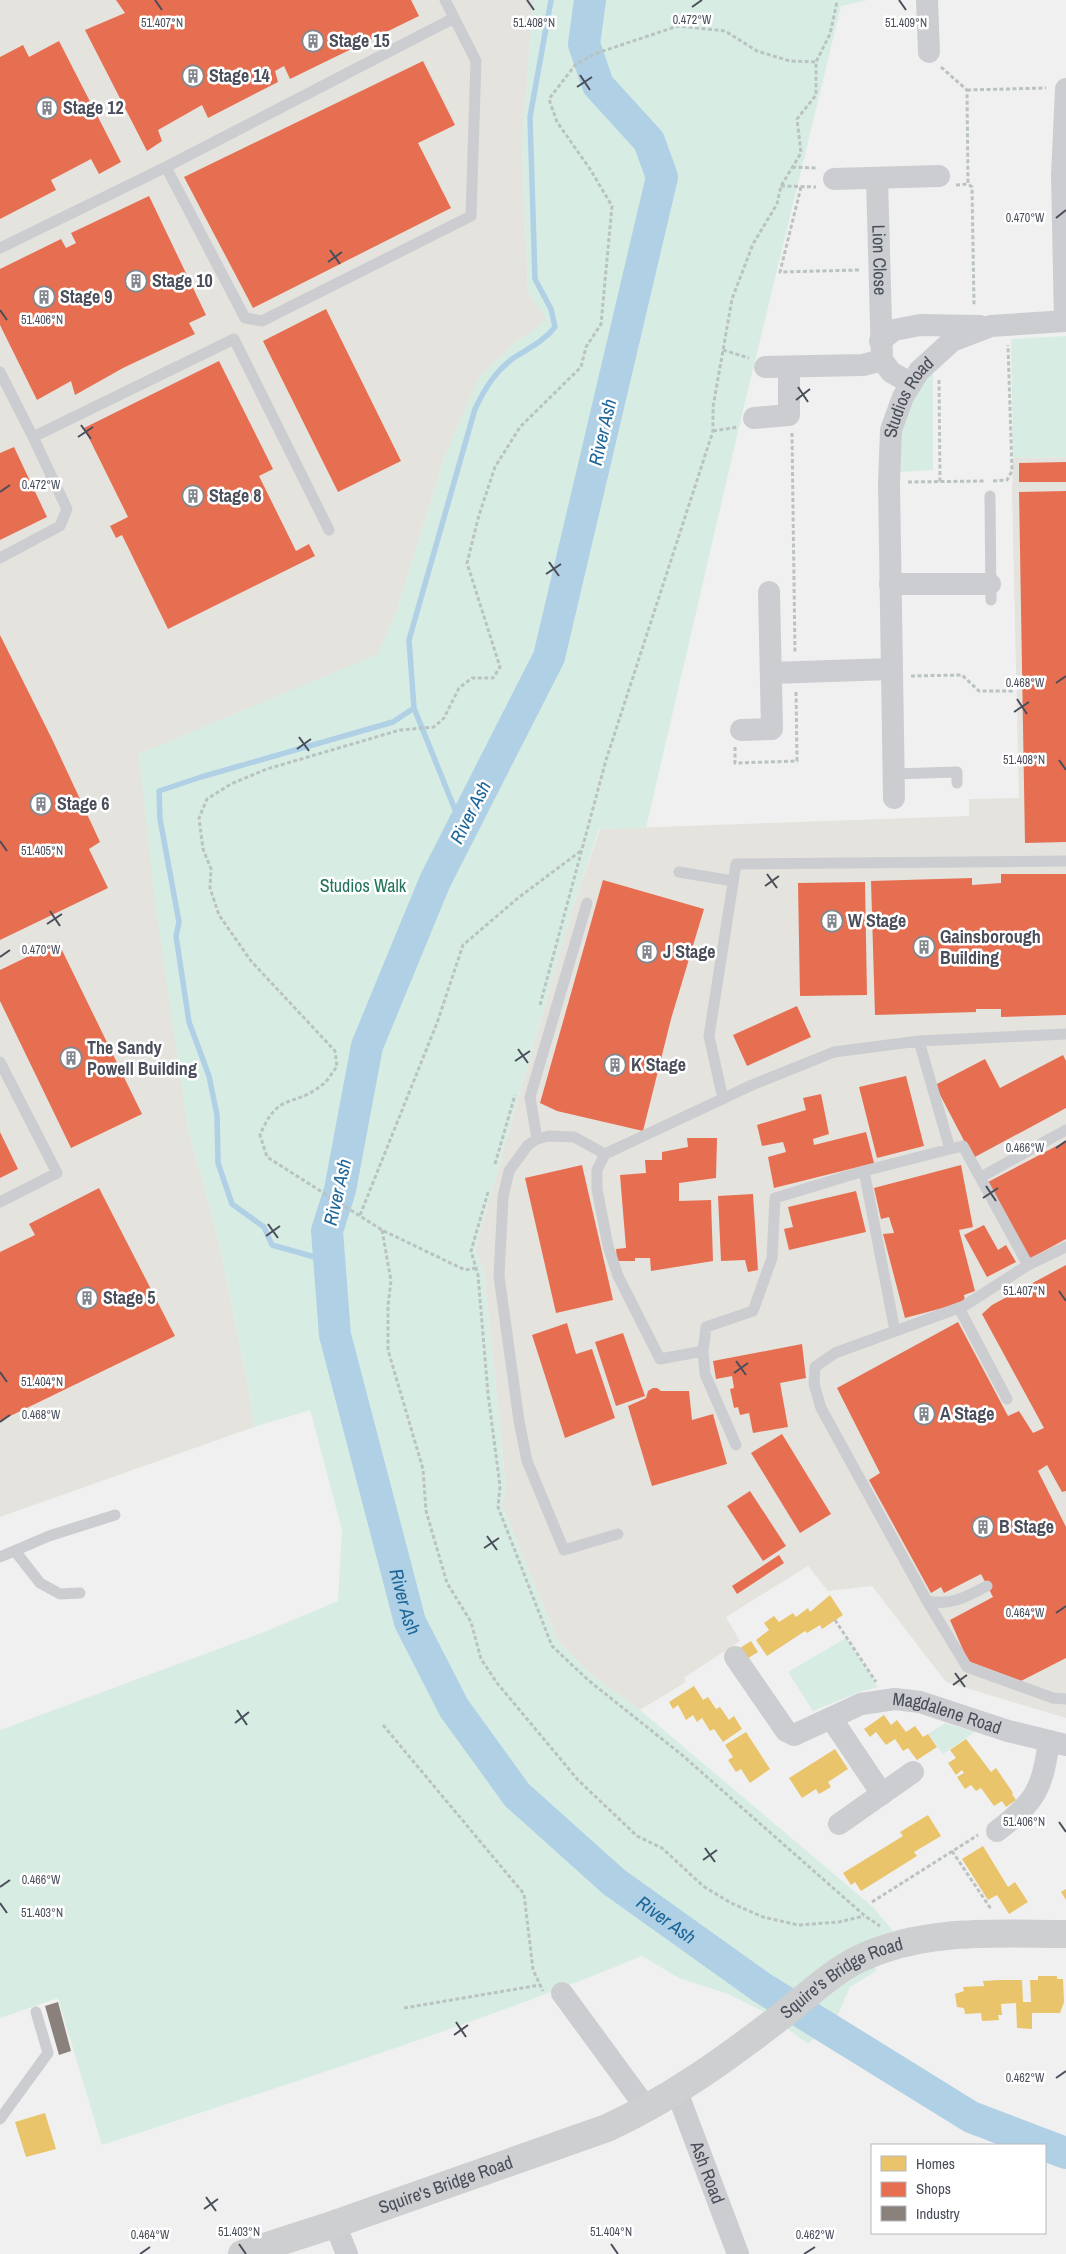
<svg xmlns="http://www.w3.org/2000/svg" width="1066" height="2254" font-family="'Archivo Narrow',sans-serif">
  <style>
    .commercial { fill: #e5e3de }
    .green { fill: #d7ede3 }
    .homes { fill: #e9c46a }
    .shops { fill: #e76f51 }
    .industry { fill: #8a817c }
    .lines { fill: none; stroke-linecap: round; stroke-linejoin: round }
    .stream { stroke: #b0d0e6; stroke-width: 5.5 }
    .river { stroke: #b0d0e6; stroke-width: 32 }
    .path { stroke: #bac3c2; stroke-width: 3; stroke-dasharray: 4 2.5; stroke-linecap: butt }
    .lane { stroke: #cccdd0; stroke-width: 11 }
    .street { stroke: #cccdd0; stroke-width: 22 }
    .secondary { stroke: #cdcfd1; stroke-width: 28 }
    .ticks { fill: none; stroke: #494e5a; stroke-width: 2 }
    .labels { text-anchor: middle; stroke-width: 5; stroke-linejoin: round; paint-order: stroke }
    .poi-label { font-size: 18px; font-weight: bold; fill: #494e5a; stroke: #fff; text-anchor: start }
    .street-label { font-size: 18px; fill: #494e5a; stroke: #fff }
    .park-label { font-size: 18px; fill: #21735b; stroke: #fff }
    .water-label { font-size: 19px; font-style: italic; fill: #1c6699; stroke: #fff }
    .ticks-label { font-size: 12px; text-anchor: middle; fill: #494e5a; stroke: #fff; stroke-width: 5; stroke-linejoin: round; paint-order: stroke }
  </style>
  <rect width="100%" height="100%" fill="#f0f0f0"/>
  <path class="commercial" d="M0,0H536L533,5L522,144L528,292L548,320L515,343L445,456L397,610L378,655L139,754L188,1129L219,1242L250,1396L254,1427L0,1517Z
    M1066,457V1718L946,1682L872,1586L828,1591L808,1566L726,1617L740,1641L684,1678L686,1682L640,1710L589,1673L557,1640L502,1505L506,1487L484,1271L475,1250L573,907L600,829L969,816V799L1019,798L1012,492L1013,458Z"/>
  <path class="green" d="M536,0H868L841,6L740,423L646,828L599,829L573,907L475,1250L484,1271L506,1487L502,1505L557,1640L589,1673L640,1710L873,1907L893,1931L873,1938L876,1971L850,1987L836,2019L808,2044L766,2013L728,1994L679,1978L642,1956C465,2029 283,2085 102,2145L58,1998L0,2018V1730L264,1632L338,1601L342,1530L310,1410L254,1427L250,1396L219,1242L188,1129L155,903L139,754L378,654L397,610L445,456L479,377L515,343L547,320L528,292L522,144L533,5Z
    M1066,336V457L1013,458L1011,339Z
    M933,368V470L900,472C896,424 909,408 933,368Z
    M846,1638L878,1687L859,1692L813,1711L788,1672Z
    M945,1723L975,1732L943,1754L928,1734Z"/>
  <path class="homes" d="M830,1595L843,1615L822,1629L820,1625L807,1633L805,1631L767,1656L756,1640L769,1630L764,1623L774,1616L779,1622L793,1613L796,1617L808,1608L810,1612Z
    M751,1641L758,1652L747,1659L740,1648Z
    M694,1686L703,1700L708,1697L716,1709L720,1707L729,1720L734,1716L742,1729L723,1742L714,1729L710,1731L702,1718L697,1722L693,1715L686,1720L678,1705L673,1709L669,1702Z
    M884,1715L891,1725L897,1720L906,1732L915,1726L923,1737L928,1734L937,1747L917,1760L908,1748L903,1751L895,1739L886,1745L876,1732L870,1737L864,1729Z
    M746,1732L770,1769L750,1783L741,1769L736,1772L728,1760L733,1757L725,1745Z
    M966,1739L991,1772L996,1768L1013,1793L1012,1794L1016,1800L1006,1807L1002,1801L994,1806L981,1788L976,1791L971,1785L965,1789L957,1777L964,1773L962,1770L956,1775L948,1763L956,1758L950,1750Z
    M835,1749L848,1769L828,1782L831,1787L819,1794L816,1789L802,1798L789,1778Z
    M928,1815L941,1836L914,1852L917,1856L861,1891L855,1882L851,1885L843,1873L903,1836L900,1832Z
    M983,1846L1008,1887L1015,1882L1028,1902L1009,1914L997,1895L988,1900L962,1859Z
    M1066,1889V1900L1061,1892Z
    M1038,1976H1057V1979H1063L1064,2002L1060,2013H1032V2029L1017,2028L1016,2003L1001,2004L1002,2015H998L999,2020L982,2021L981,2013L965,2014L964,2008L957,2007L955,1994L964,1991L963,1987L984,1986L983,1981L999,1980H1022L1023,2002H1031L1030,1980H1038Z
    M45,2113L56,2149L26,2157L15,2122Z"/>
  <path class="shops" d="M116,0H411L419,16L290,79L284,66L275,71L278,82L208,118L202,105L158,130L162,141L147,151L85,30L125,13Z
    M59,41L121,162L99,174L91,159L51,180L56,190L0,219V57L23,45L29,57Z
    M423,61L455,125L418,143L451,208L253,308L184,177Z
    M149,196L206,315L189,323L195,334L123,368L75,395L71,381L37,400L0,325V269L61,239L66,248L76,243L71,233Z
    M326,309L401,461L338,492L263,341Z
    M219,361L273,469L259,476L296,551L309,544L315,556L168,629L122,535L116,538L110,526L128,517L84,428Z
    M14,447L47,517L0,540V453Z
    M1066,462V482H1019V463Z
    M1066,491V842L1025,843L1019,492Z
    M0,635L52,739L100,842L89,849L108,888L0,940Z
    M1001,874H1066V1015L1001,1017V1009H976V1012L875,1015L871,881L972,878V885L1001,883Z
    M603,880L704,909L671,1019L643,1131L557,1111L540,1103Z
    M865,882L867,995L800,996L798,883Z
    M58,942L142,1114L71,1148L0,1001V970Z
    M797,1006L811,1037L747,1066L733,1035Z
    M1063,1055L1066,1061V1108L973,1158L935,1085L985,1059L1000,1088Z
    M906,1076L924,1146L877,1158L859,1087Z
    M821,1094L829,1134L813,1139L814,1145L866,1132L874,1163L774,1188L768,1157L786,1152L783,1142L762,1146L757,1125L806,1110L803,1098Z
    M0,1132L18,1169L0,1178Z
    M687,1138H717L716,1178L679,1183V1201L711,1200L713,1261L651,1271L650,1258H635V1261H617L616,1249L626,1248L620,1175L646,1173L645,1160H662V1152L688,1147Z
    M1066,1141V1239L1029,1259L988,1182Z
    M582,1165L613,1300L556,1313L525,1178Z
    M961,1165L973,1227L959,1230L975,1291L964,1295L965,1302L905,1318L883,1234L894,1233L889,1217L881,1219L874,1188Z
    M99,1188L175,1336L0,1421V1252L35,1235L29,1224Z
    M856,1191L866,1232L789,1250L784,1229L793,1227L788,1207Z
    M753,1194L758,1270L748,1272L745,1260L721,1261L718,1196Z
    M984,1225L998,1250L1006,1245L1016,1262L987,1277L964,1235Z
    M1066,1265V1491L1062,1492L1047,1465L1038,1471L1066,1527V1658L1021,1681L968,1661L950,1620L993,1597L981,1574L944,1593L941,1587L931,1593L869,1480L880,1473L837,1388L958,1322L1008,1416L1019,1411L1033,1433L1044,1428L982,1314L992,1305Z
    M567,1323L576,1354L592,1349L615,1418L565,1438L532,1335Z
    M623,1333L645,1396L616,1406L595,1342Z
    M802,1344L806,1378L780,1383L788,1427L753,1433L749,1413L740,1415L738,1407L734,1408L730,1389L734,1388L732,1376L716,1379L713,1361Z
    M653,1388H657L661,1391H689L692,1420L713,1414L727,1464L652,1486L628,1406L646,1398L648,1391Z
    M782,1434L831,1514L800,1533L751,1453Z
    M750,1491L786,1546L763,1561L727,1506Z
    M779,1555L784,1563L737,1594L732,1586Z"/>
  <path class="industry" d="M58,2002L71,2051L59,2055L45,2006Z"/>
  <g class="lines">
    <path class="stream" d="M462,827L414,708L409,640L475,409C485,388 496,370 515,357C531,347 544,341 555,327L551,309L535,279L530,117L551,0
      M329,1261L272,1245L264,1227L232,1204L218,1163L217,1115L209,1076L189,1022L176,936L179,922L160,819L159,791L201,777L393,722L414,708"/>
    <path class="river" id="s1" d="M590,0L584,44L598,85L649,141L662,177L549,657L435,881L367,1046L340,1190L327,1231L335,1335L410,1622L454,1708L517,1795L614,1882L761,1987L971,2117L1066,2153"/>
    <path class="path" d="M941,67L967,90L968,184L972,187L974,306
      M967,90L1046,88
      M792,167L818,168
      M956,185L968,184
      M781,186L816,187
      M801,187L780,272L859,270
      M723,350L749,358
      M939,380L940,482
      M713,431L738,427
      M792,433L795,654
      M993,481L1007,480L1012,471L1008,345
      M908,482L986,481
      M911,676L962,675L979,691H1013
      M735,747V763L797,761L796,690
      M540,1005L606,760L713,431V407L732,299L753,244L777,204L781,186L801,153L797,119L816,95V62L830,34L837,2
      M495,1164L515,1095
      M488,1192L471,1251L478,1275L488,1394L500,1486L498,1507L552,1646L588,1680L682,1755L865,1916L880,1926
      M360,1215L437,1023L463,945L518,898L582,850
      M382,1230L391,1281L388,1306V1350L423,1469L426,1511L447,1583L471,1622L481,1659L497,1683L578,1780L637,1836L662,1848L703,1886L731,1903L763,1917L798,1925L839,1922L864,1916
      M476,1268L465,1270L382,1230L267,1157L260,1135C279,1090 292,1109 322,1085C328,1081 332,1072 337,1067L335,1051L251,961L219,915L210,888L211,869L203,849L199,818L207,799L231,784L267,769L400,730L434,727L444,718L459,688L472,678H493L500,667L467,563L479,515L495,467L520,427L581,367L586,347L601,324L612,206L590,169L557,122L549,99L576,64L597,53L678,26L725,31L757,51L790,61L816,62
      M835,1620L876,1682
      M383,1725L524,1894L533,1970L543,1991
      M952,1851L991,1909
      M872,1902L978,1835
      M404,2008L540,1985"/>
    <path class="lane" d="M166,167L245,318L262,321L471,216L476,61L445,0
      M0,248L166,167L454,18
      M0,372L33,437L234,339L329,530
      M990,496L991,600
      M0,558L60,526L67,509L33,437
      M894,774L957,772V783
      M679,872L733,881
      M919,1041L950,1149L864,1171L775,1198L772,1258L753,1311L706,1327L703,1351L660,1359L618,1276L608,1246L597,1189V1170L605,1154L752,1085L834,1052L919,1041L1066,1034
      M0,1062L57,1173L0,1202
      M723,1099L709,1036L736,864L1066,861
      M537,1139L530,1097L587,903
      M950,1149L963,1146L1028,1265
      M605,1154L574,1137L549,1136L537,1139L528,1145L509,1171L503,1197L499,1276L519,1421L527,1461L564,1550L618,1534
      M864,1171L895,1331
      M981,1177L1066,1130
      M959,1308L1007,1399
      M703,1351L705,1374L736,1445
      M15,1551L40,1583L60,1594L80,1593
      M0,1557L49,1536L115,1515
      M987,1586C966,1597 951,1606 927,1601L821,1408L814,1384L815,1367L835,1353L964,1306L1028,1265L1066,1247
      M927,1601L967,1667L1053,1698L1066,1699
      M0,2119L48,2053L36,2012"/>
    <g class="street">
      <path d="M927,0L929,52"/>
      <path id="s2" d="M877,178L882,360L891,372L910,383"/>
      <path d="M834,179L939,176"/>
      <path d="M1065,321L1062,175L1066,89"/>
      <path d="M880,341L894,330L920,325L980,326"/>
      <path d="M765,367L863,365L882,360"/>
      <path d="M754,418L789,415V368"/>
      <path d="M890,584H990"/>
      <path d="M771,673L891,669"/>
      <path d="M741,730L772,729L769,592"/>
      <path id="s3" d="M894,798L889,483L891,430L903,397L919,371L952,341L991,326L1066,321"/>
      <path id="s4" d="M735,1657L786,1731L794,1735L861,1704L895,1699L920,1702L1008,1731L1066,1745"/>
      <path d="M831,1718L882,1794"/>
      <path d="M839,1824L913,1772"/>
      <path d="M997,1831C1036,1801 1042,1790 1049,1741"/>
      <path d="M562,1993L647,2109"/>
      <path id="s5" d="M677,2092L738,2254"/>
      <path d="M335,2224L347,2254"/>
    </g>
    <path class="secondary" id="s6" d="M242,2254L335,2224L607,2128C670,2099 723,2061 779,2018C802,2000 834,1970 861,1958C925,1928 997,1934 1066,1934"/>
  </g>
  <path class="ticks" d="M155,0L162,10M527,0L534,10M899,0L906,10M692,7L702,0M580,75L590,90M577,87L592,77M1056,218L1066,210M330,250L340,264M328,262L342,252M0,310L7,320M798,387L808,402M796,400L810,389M81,425L91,439M78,437L93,427M0,492L10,485M549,562L559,576M546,574L561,564M1056,683L1066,676M1017,699L1027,714M1014,712L1029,702M299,737L309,751M297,749L311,739M1059,760L1066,770M0,841L7,851M767,874L777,888M765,886L779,876M50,911L60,926M47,924L62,914M0,957L10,950M518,1049L528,1063M515,1061L530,1051M1056,1148L1066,1141M986,1186L996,1201M983,1198L998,1188M268,1224L278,1238M266,1236L280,1226M1059,1291L1066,1301M736,1361L746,1375M0,1372L7,1382M734,1373L748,1363M0,1422L10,1415M487,1536L497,1550M484,1548L499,1538M1056,1613L1066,1606M955,1673L965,1687M953,1685L967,1675M237,1710L247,1725M235,1723L249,1712M1059,1822L1066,1832M705,1848L715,1862M703,1860L717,1850M0,1887L10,1880M0,1903L7,1913M456,2022L466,2037M454,2035L468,2025M1056,2078L1066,2071M206,2197L216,2211M204,2209L218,2199M239,2244L246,2254M611,2244L618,2254M140,2254L150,2247M804,2254L815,2247"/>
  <defs>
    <g id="building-ring" transform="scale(1.125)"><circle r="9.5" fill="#fff" stroke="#83878e" stroke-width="1.5"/><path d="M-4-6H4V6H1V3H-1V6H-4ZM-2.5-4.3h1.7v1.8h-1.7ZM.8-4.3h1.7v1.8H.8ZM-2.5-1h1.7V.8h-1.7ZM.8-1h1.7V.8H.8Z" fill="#83878e"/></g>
  </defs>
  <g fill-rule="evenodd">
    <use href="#building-ring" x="313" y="41"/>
    <use href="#building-ring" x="193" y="76"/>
    <use href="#building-ring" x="47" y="108"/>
    <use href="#building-ring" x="136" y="281"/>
    <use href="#building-ring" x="44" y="297"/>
    <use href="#building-ring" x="193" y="496"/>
    <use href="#building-ring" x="41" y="804"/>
    <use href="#building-ring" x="832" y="921"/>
    <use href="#building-ring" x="924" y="947"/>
    <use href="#building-ring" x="647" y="952"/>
    <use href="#building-ring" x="71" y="1058"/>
    <use href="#building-ring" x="615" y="1065"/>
    <use href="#building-ring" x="87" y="1298"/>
    <use href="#building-ring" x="924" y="1414"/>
    <use href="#building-ring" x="983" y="1527"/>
  </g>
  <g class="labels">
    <g class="poi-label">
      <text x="329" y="47">Stage 15</text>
      <text x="209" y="82">Stage 14</text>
      <text x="63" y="114">Stage 12</text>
      <text x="152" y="287">Stage 10</text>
      <text x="60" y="303">Stage 9</text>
      <text x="209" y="502">Stage 8</text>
      <text x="57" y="810">Stage 6</text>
      <text x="848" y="927">W Stage</text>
      <text x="940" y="943">Gainsborough<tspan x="940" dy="21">Building</tspan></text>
      <text x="663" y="958">J Stage</text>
      <text x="87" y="1054">The Sandy<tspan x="87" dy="21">Powell Building</tspan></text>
      <text x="631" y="1071">K Stage</text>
      <text x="103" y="1304">Stage 5</text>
      <text x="940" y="1420">A Stage</text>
      <text x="999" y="1533">B Stage</text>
    </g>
    <g class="street-label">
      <text dy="6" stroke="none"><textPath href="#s2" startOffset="82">Lion Close</textPath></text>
      <text dy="6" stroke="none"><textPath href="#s3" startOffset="405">Studios Road</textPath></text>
      <text dy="6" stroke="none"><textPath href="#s4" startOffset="261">Magdalene Road</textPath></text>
      <text dy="6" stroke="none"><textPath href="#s6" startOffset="666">Squire's Bridge Road</textPath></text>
      <text dy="6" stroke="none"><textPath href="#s5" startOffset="86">Ash Road</textPath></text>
      <text dy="6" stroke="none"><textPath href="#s6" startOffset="215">Squire's Bridge Road</textPath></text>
    </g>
    <g class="park-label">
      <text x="363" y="892">Studios Walk</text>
    </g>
    <g class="water-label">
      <text transform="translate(602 432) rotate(-77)" y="7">River Ash</text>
      <text transform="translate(470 812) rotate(-63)" y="7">River Ash</text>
      <text transform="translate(337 1192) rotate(-77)" y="7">River Ash</text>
      <text dy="7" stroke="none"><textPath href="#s1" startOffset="1694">River Ash</textPath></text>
      <text dy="7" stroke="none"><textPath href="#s1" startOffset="2114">River Ash</textPath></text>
    </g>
  </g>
  <g class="ticks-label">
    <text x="692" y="24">0.472°W</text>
    <text x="162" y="27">51.407°N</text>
    <text x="534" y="27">51.408°N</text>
    <text x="906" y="27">51.409°N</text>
    <text x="1025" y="222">0.470°W</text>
    <text x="42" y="324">51.406°N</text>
    <text x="41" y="489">0.472°W</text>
    <text x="1025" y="687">0.468°W</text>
    <text x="1024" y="764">51.408°N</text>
    <text x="42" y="855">51.405°N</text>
    <text x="41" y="954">0.470°W</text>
    <text x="1025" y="1152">0.466°W</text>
    <text x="1024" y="1295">51.407°N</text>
    <text x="42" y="1386">51.404°N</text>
    <text x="41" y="1419">0.468°W</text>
    <text x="1025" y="1617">0.464°W</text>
    <text x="1024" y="1826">51.406°N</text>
    <text x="41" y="1884">0.466°W</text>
    <text x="42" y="1917">51.403°N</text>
    <text x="1025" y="2082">0.462°W</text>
    <text x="239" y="2236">51.403°N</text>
    <text x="611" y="2236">51.404°N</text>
    <text x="150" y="2239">0.464°W</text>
    <text x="815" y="2239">0.462°W</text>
  </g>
  <rect x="871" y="2144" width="175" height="90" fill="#ffffff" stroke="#b6b8bd"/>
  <rect x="881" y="2156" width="25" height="15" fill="#e9c46a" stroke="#b6b8bd"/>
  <text x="916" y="2169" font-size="15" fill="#494e5a">Homes</text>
  <rect x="881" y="2182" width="25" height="15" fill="#e76f51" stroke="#b6b8bd"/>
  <text x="916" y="2194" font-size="15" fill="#494e5a">Shops</text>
  <rect x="881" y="2206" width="25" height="15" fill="#8a817c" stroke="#b6b8bd"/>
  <text x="916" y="2219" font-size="15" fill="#494e5a">Industry</text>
</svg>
